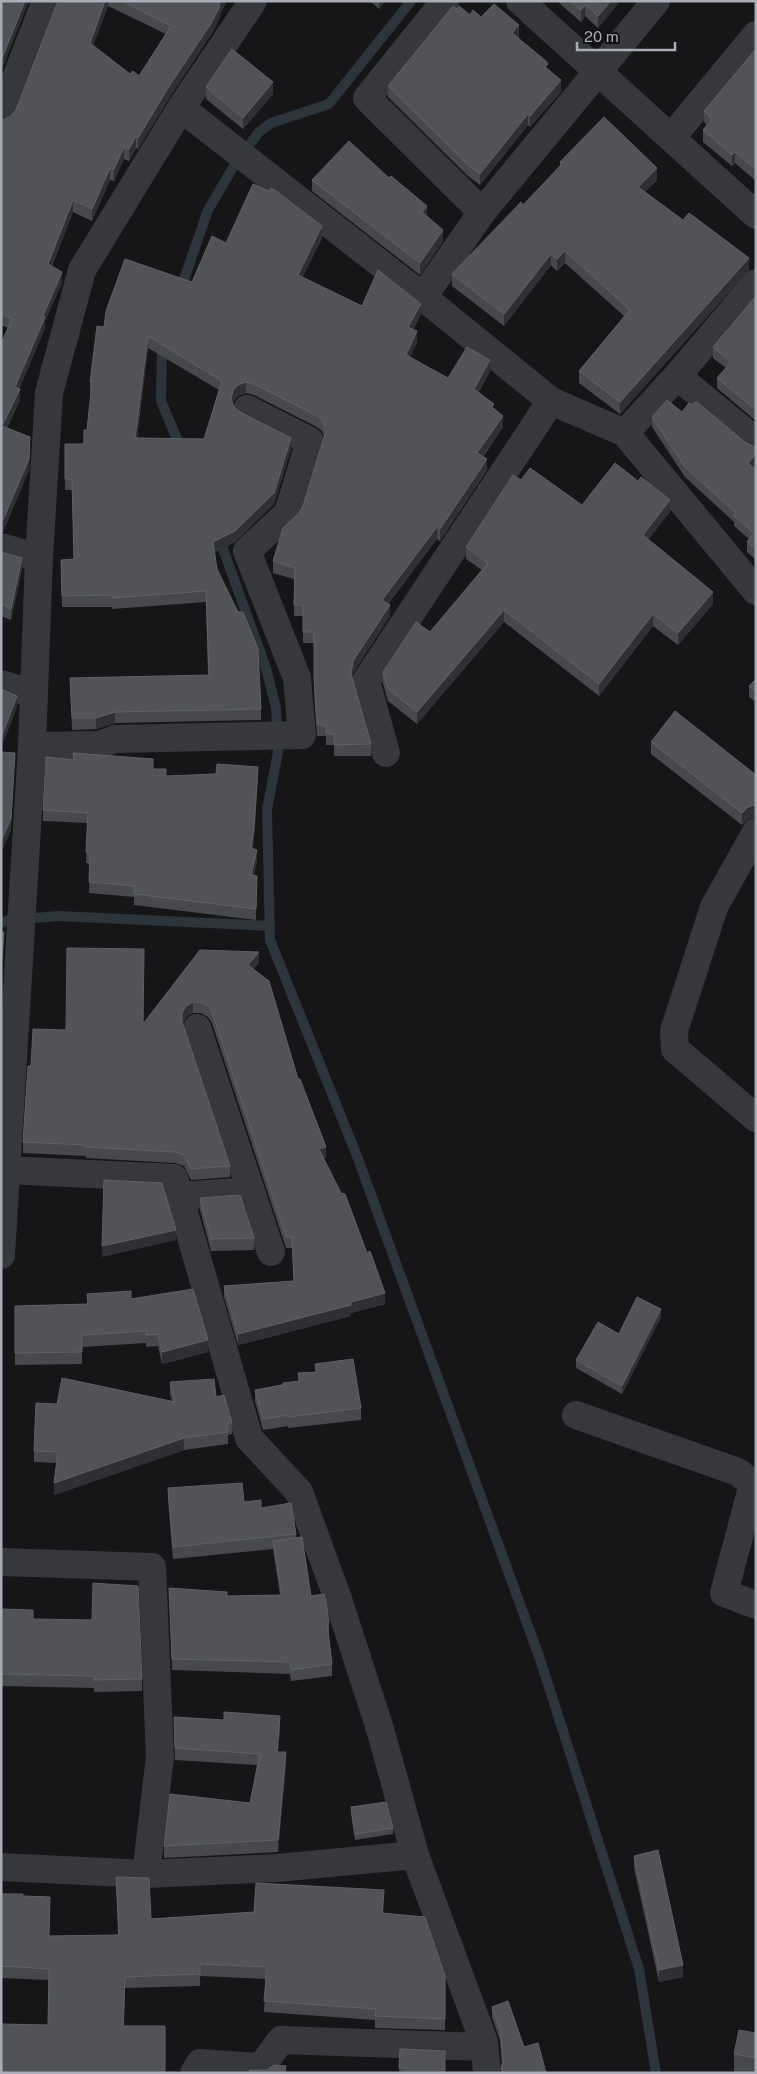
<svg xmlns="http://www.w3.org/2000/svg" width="757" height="2074" font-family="'Public Sans',sans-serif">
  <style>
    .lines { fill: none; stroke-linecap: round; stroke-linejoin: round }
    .stream { stroke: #2c353c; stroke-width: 10 }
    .street { stroke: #37383d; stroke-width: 28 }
    .wall { fill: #47494d; fill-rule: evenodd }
    .shaded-wall { fill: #2f3033 }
    .building { fill: #525359; stroke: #5f6168; fill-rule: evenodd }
  </style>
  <rect width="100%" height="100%" fill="#161618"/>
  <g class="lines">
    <path class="stream" d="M180,291L208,210L235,164L259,132L271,123L329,104L411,1
      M162,342L161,401L182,451
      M218,535L266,668L276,708L278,752L267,809L270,940L357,1156L540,1659L639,1969L656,2073
      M1,923L9,920L59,916L270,926"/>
    <path class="street" d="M445,1L367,98L482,212
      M520,1L756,215
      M181,108L423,297L551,401L625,433L677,376L756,283
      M1,116L46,1
      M671,138L756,35
      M423,297L482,212L656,1
      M677,376L756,441
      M625,433L756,591
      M1,547L39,558
      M1,684L34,694
      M32,746L99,745L115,739L302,735L297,678L247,551L288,513L310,441L247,409
      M386,753L366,681L551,401
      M756,832L714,907L674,1031L675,1049L756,1118
      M197,1028L271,1252
      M6,1170L174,1178L249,1438L299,1492L338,1599L380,1729L415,1855L484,2042L487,2073
      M179,1196L251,1191
      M1,1255L32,746L39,558L49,393L82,270L181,108L253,1
      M576,1415L738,1472L753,1484L724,1593L756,1605
      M1,1562L152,1567L160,1757L146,1874
      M1,1867L146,1874L277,1868L415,1855
      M194,2073L200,2063L261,2067L281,2040L484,2047"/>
  </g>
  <path class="wall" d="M58,1H227L220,14V17L212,33L168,100L138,149L136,148L129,161L124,159L114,181L110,180L92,221L73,212L52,266L62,283L45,321V328L19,389L20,400L7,428L30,448L29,470L3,532H1V344L8,328L1,325V120H3L10,117L16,110ZM108,6L166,34L139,76L130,74L93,45Z
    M370,1H385L379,9Z
    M557,1H620L598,28L585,16L581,22Z
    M457,9L470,15L481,17L519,36L518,38L548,70L561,92L530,127L528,125L480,185L468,176L388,97V86Z
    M756,49V181L735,163L732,166L703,142V130L707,125L704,122V111Z
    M206,87L273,94L243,129L206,99Z
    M560,162L657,180L645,192L749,270L620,414L579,383V371L624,316L565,263L557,271L551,265L504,326L452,286V274L523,205L560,167Z
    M312,180L427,217L443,241L420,275L312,191Z
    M322,238L302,278L362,306L421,315L413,329L417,342L410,357L448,378L490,372L478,393L494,409L503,427L483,457L487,470L440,541L437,539L388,604L390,616L353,673L352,678L371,744V756H334V745H326V736H317L314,690V643H303V616H294V579L273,573V561L303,506L324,436L322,431L317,427L254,395L246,393L238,396L233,402V403L234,407L240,412L291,449L274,504L235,542L214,552L217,569L261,709V720L115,723L96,729L72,730L70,678L208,675L206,602L112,609V607H62L61,560L74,559L72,490H65V444H84L87,430L91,393H90V382L104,327L192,282L226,243ZM148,348L219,390L204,439L137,438Z
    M756,296V421L717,388V378L726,368L713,358V347Z
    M682,412L746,443L753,446H756V465L753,467L756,470V560L747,552V542L749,539L734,526V522L685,477L652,427V417Z
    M521,480L582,505L670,512L648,539L713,604L678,645L653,626L599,696L504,622L417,724L388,701L383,684V672L430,632L482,570L466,559V547Z
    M1,552L22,569L11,620L1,616Z
    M756,679V702L749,697V686Z
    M651,742L756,775V815L754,817L748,819L742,825L651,754Z
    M153,769L166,776L258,778L254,838L253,848L257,860L254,875L257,876L256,920L134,905V897L89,893L90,864L86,863L87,823L43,821V810Z
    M259,963L253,969L298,1079L326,1158H323L385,1304L351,1313V1316L238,1345L224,1297V1286L294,1281L292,1248H286L212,1023L208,1017L201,1013H193L186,1017L183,1023L230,1166V1177L191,1180L184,1166L175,1163L86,1158V1156L23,1153V1142L31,1066L66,1030L143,1024Z
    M200,1198L254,1238V1250L211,1251L200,1210Z
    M87,1294L131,1299L208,1352L162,1364L158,1346L146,1347V1343L82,1347V1364L15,1365V1306L87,1304Z
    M661,1317L622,1394L576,1368V1360L619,1334Z
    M315,1364L361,1408V1420L288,1428V1426L263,1430L255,1401V1390L298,1381V1373L315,1372Z
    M170,1382L216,1397L232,1423V1434L228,1435V1444L184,1450L54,1495L57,1463L34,1462V1451L57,1404L172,1401L170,1394Z
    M168,1488L244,1502L261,1508L296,1534V1538L311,1596L329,1623V1634H328L332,1664V1676L291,1681L290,1674L172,1670L169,1588L227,1596L280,1595L273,1549L173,1559L168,1500Z
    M1,1609L33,1619L142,1679V1691L94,1692V1688L1,1686Z
    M280,1728L278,1752L286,1764L278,1852L164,1858V1846L250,1803L257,1765L175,1760L174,1729Z
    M351,1807L393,1828V1834L355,1840L351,1814Z
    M634,1856L683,1977L659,1982L634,1868Z
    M116,1877L151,1919L254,1912L384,1902L383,1913L445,1976V2030L375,2028V2020L264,2012L266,1979L200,1976V1986L125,1988L124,2026L48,2025L49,1980L1,1978V1894L23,1896L49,1936L118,1935Z
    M492,2007L524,2047L546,2073H501L502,2065L500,2040L492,2017Z
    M756,2033V2073H742L734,2072V2054Z
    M400,2049L445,2073H399Z"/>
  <path class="shaded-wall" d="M25,1H29L1,72V61Z
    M105,1H108V6L90,54V43Z
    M221,1H227L220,14V17L212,33L168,100L138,149V138Z
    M379,1H385L379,9Z
    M611,1H620L598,28V16Z
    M585,5V16L581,22V10Z
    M519,25V36L512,44V33Z
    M561,80V92L530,127V116Z
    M273,82V94L243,129V118Z
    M528,114V125L480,185V174Z
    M136,136V148L129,161V149Z
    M124,147V159L114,181V169Z
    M735,152V163L732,166V155Z
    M110,168V180L92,221V209Z
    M657,168V180L638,199V187Z
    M73,200V212L48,275V264Z
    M427,206V217L422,212Z
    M322,226V238L298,287V275Z
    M443,230V241L420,275V263Z
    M565,251V263L557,271V259Z
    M551,254V265L504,326V314Z
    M749,258V270L620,414V402Z
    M62,272V283L45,321V328L15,398V387L43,316Z
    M421,304V315L408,338V327Z
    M417,331V342L406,366V355Z
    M148,336V348L135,449V438Z
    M490,360V372L474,401V389Z
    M246,382V393L238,396L233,402L231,410V399L233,390L238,385Z
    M20,389V400L2,437V426Z
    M503,416V427L477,464V453Z
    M30,437L29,470L3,532V520Z
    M291,438V449L274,504L235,542L213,553V542Z
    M756,454V465L748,473V463Z
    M487,459V470L440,541V529Z
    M670,500V512L643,547V535Z
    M437,527V539L382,611V600Z
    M22,558V569L11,620V609Z
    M713,592V604L678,645V633Z
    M390,605V616L353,673L351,685V674L353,661Z
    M504,610V622L417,724V712Z
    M653,614V626L599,696V684Z
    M17,696V707L1,749V738Z
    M115,712V723L96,729V718Z
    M15,753L11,831L1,853V841Z
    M258,767L254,838L251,859V848Z
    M756,803V815L754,817L748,819L742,825V813L748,807Z
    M257,850V860L251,886V875Z
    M4,932V943L1,981V969Z
    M259,952V963L248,976V965Z
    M193,1002V1013L186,1017L182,1024V1013L186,1006Z
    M326,1147V1158L319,1160V1149Z
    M176,1230V1240L102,1257V1246Z
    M385,1293V1304L351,1313V1316L238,1345V1334Z
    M661,1309V1317L622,1394V1386Z
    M208,1340V1352L162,1364V1352Z
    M184,1438V1450L54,1495V1483Z
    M280,1716V1728L277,1764V1752Z
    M286,1752V1764L278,1852V1840Z
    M384,1890V1902L382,1925V1913Z
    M683,1965V1977L659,1982V1970Z"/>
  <path class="building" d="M1,1H25L1,61Z
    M58,1H105L90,43L130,74L133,71L139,76L171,26L122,1H221L219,5L220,6L212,22L168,88L138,138L136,136L129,149L124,147L114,169L110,168L92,209L73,200L48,264L62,272L43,316L45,317L15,387L20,389L2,426L30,437L29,459L3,520H1V344L12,319L1,314V120H3L10,117L16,110Z
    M570,1H611L598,16L585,5L581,10Z
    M494,4L519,25L512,33L546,61L548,64L545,67L561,80L530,116L528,114L480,174L468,165L388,86L453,6L457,9L459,6L470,15L473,10L481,17Z
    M232,49L273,82L243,118L206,87Z
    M756,49V169L735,152L732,155L703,130L712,119L704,111Z
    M604,117L657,168L638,187L683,220L689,213L749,258L620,402L579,371L630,310L565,251L557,259L551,254L504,314L452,274L521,202L523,205L562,164L560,162Z
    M349,141L389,178L391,176L427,206L422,212L443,230L420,263L312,180Z
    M253,184L269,191L271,188L276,191L322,226L298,275L362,306L378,270L421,304L408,327L417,331L406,355L448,378L467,347L490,360L474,389L494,404L492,407L503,416L477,453L487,459L440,529L437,527L382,600L390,605L353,661L351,674L371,744L334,745V734H326V725H317L314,678V632H303V605H294L295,568L273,561L283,528L299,513L303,506L325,434V427L322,420L317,416L254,384L246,382L238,385L233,390L231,399L234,407L240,412L291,438L274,493L235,531L213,542L217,569L238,612H243L258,649L261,709L115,712L96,718H72L70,678L209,675L206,591L112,598V595L62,596L61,560L74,559L72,479H65V444H84V430H87L92,382H90L97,326L104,327L106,311L125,259L192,282L212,236L226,243ZM148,336L222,381L204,439L135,438Z
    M756,296V410L717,378L731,362L713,347Z
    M667,400L682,412L689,403L692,405L696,401L746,443L753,446H756V454L748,463L756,470V550L747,542L754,533L734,516L736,513L685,467L652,417Z
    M615,463L638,481L641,477L670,500L643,535L713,592L678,633L653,614L599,684L504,610L417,712L388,689L383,672L416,622L430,632L488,563L466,547L513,475L521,480L530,468L582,505Z
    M1,552L22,558L11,609L1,604Z
    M756,679V692L749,686Z
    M1,689L17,696L1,738Z
    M675,711L756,775V803L754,805L748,807L742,813L651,742Z
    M1,752L15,753L11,819L1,841Z
    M73,753L153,759V769H166V776L216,774L217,764L258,767L254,827L251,848L257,850L251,875L257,876L256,909L134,894L135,886L89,882L90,853L86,852L88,813L43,810L46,757L74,760Z
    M1,932H4L1,969Z
    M67,948L144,949L143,1024L200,950L259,952L248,965L269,981L298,1079H300L326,1147L319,1149L341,1193L345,1194L367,1253L370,1251L385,1293L351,1302V1305L238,1334L224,1286L294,1281L292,1237H286L212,1012L208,1006L201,1002H193L186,1006L182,1013V1022L230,1166L191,1169L184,1155L175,1152L86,1147V1145L23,1142L28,1066H31L33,1029L66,1030Z
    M104,1180L162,1183L176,1230L102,1246Z
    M240,1195L254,1238L211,1239L200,1198Z
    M193,1289L208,1340L162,1352L158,1334L146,1335V1331L82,1335V1352L15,1353V1306L88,1304L87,1294L131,1291V1299Z
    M637,1297L661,1309L622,1386L576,1360L598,1322L619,1334Z
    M353,1359L361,1408L288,1417V1415L263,1419L255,1390L283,1385V1383L300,1381L298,1373L317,1372L315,1364Z
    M62,1378L175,1402L170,1382L214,1379L216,1397L224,1395L232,1423H227L228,1432L184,1438L54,1483L58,1452L34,1451L36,1403L57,1404Z
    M242,1483L244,1502L261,1500V1508L291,1503L296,1534L173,1547L168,1488Z
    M302,1537L311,1596L324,1594L326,1602L329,1623H327L332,1664L291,1670L290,1662L172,1659L169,1588L227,1592V1596L282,1595L273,1541Z
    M93,1583L138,1586L142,1679L94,1680V1676L1,1674V1609L33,1610V1619L92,1620Z
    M224,1712L280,1716L277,1752H286L278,1840L164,1846L170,1794L250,1803L260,1754L175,1748L174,1717L224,1720Z
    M386,1802L393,1828L355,1834L351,1807Z
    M658,1850L683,1965L659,1970L634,1856Z
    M116,1877L149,1878L151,1919L254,1912L256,1883L384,1890L382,1913L425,1917L445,1976V2019L375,2016L376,2009L264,2001L267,1967L200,1964V1974L125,1977L123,2026H165V2073H1V2024L48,2025L49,1969L1,1966V1894H23V1896L50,1897L49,1936L119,1935Z
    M508,2001L524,2047L538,2043L546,2073H503L501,2068L503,2061L500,2030L492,2007Z
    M739,2030L756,2033V2058L734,2054Z
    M400,2049L445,2051V2073H406V2068H399Z
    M274,2065L286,2066L285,2073H250V2070H267Z"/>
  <rect width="757" height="2074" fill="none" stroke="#a8adb8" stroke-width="5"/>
  <path d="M577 42v8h98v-8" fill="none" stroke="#a8adb8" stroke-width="2.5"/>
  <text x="584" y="42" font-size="15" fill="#a8adb8" stroke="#111113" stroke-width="4" paint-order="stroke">20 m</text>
</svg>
